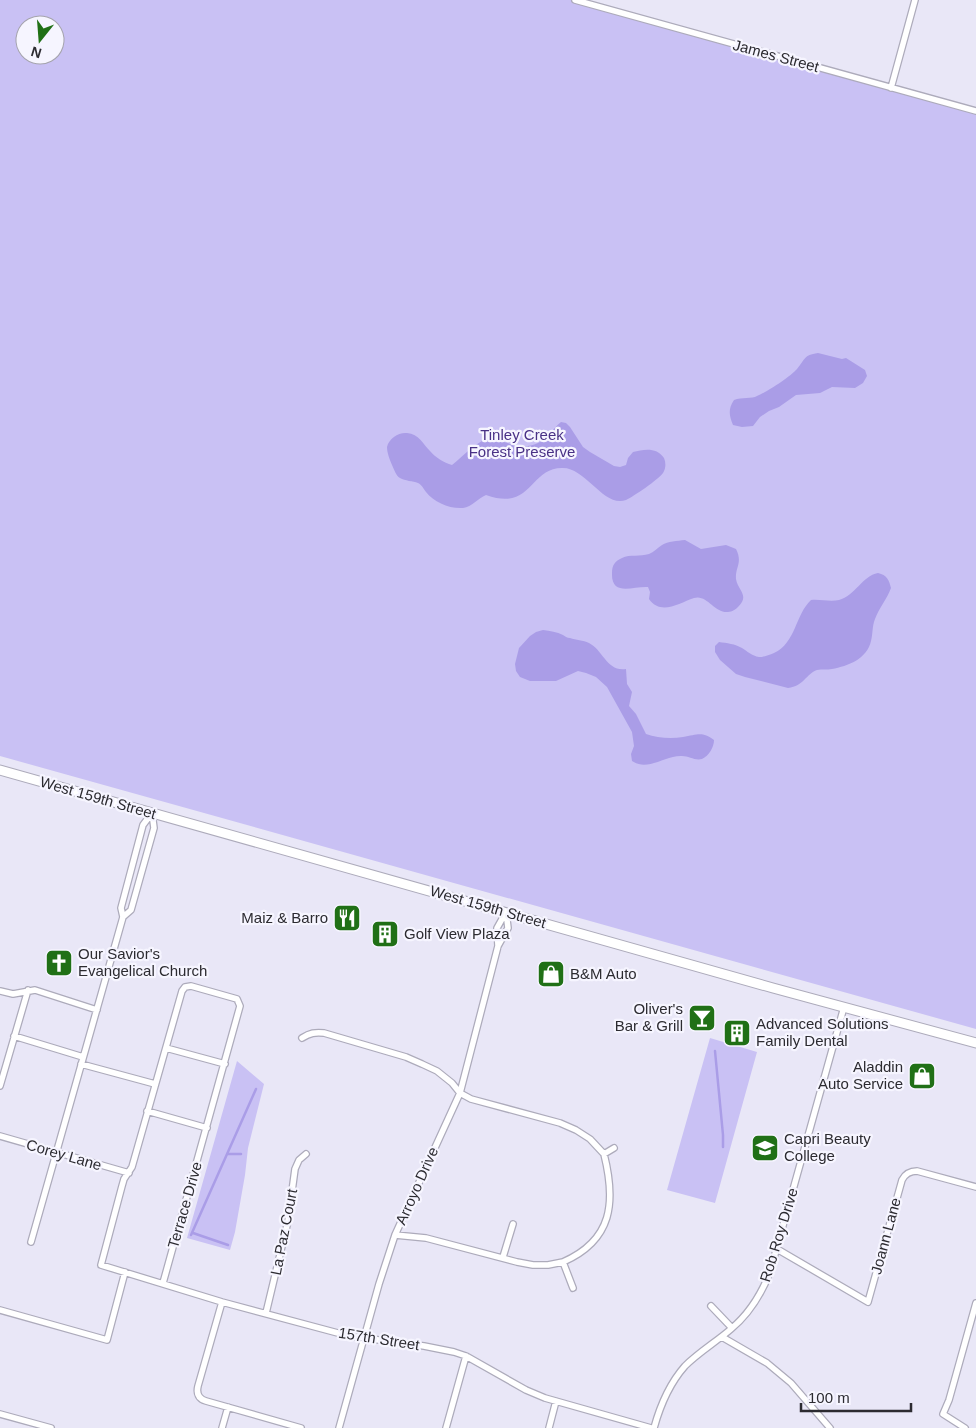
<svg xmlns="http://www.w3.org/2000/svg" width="976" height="1428" font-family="Helvetica,sans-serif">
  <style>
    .green { fill: #c9c1f4; fill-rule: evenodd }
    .water { fill: #aa9de7 }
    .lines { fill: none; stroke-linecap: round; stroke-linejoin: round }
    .stream { stroke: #aa9de7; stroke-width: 2.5 }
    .street-casing { stroke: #adabbb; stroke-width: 8 }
    .primary-casing { stroke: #adabbb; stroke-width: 11 }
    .street { stroke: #fff; stroke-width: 5.5 }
    .primary { stroke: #fff; stroke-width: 9 }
    .labels { text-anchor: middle; stroke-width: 4.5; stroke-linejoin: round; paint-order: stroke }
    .street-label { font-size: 15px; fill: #2c2b31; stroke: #f6f5ff }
    .park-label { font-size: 15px; fill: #493186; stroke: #f6f5ff }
    .poi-label { font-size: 15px; fill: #2c2b31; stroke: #f6f5ff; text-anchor: start }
  </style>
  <rect width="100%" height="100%" fill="#e9e7f7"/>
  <path class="green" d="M0,0H572L976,114V1029L0,756ZM25,25H55V55H25Z
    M710,1038L757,1052L715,1203L667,1190Z
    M237,1061L264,1084L248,1148L245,1175L235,1232L230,1250L187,1238Z"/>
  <path class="water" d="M818,353L842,359L846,358L865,370L867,376L863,383L855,388L832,387L820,393L796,395L779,407L769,411L760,417L753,426L742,427L733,425C729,415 728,409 734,400C742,397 752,399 757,396C767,392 790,377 797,369C805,360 803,355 818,353Z
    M561,422L566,423L570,427L583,447L590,452L614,466L620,467L626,465L628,458L633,452C644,449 657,447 664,458C666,463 666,468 663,473C659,479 633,497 626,500C604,508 586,468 563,468C529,467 533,512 486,495C478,498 472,507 463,508C449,509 434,502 426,492C423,488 422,485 418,483C413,481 405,481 400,478C396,476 394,469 392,465C390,460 387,453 387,447C389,438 399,432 407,433C419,434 423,444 430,451C435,457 444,463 452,465C462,457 471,447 482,441C499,433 515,454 538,443C548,439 552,429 561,422Z
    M685,540L701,549L726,545L736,549C743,563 735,567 736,579C738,591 750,595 738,607C736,609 732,612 728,612C714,613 707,594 694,598C679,603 661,616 649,599L650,592L648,587C633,586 611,597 612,573C612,565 615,561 622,558C630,554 640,557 649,554C654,552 657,548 662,545C668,541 677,541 685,540Z
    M878,573C887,575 889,580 891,588C887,599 879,608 875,619C872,626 873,634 871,641C867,659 848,666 832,669C827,670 822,669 817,670C806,674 804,686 788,688L745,677L736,674L720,660L715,652V646L719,642C727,643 735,644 742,648C747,651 752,656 759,657C764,657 769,655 774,653C796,643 795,615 811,600C820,599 830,602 839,600C855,596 862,576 878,573Z
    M543,630C550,631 557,632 563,635C565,636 567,638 570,638C576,640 583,640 589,643C603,650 607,672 626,669L627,684L632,692L629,706L636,714L646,734C657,738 671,739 683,737C697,735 702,731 714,740C714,747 709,756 702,759C695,761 689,756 682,756C665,755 648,772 632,761L631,754L634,746L632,732L607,687L596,677L586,673L578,671L556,681H530L520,677L516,671L515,664L519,648L530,636L536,632Z"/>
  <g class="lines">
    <path class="stream" d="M715,1051L723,1135V1147
      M227,1154H241
      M193,1233L228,1245
      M191,1235L256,1089"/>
    <g class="street-casing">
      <path id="street" d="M575,0L976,111
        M891,88L915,0
        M123,917L131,910L154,828L152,813
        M498,946L497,928L506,912
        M0,991L13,994L35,990L97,1010
        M14,1036L83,1057
        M302,1038C310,1033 315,1032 324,1033L406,1057L422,1064L437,1071L452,1083L460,1093L471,1099L560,1123L576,1130L590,1139L604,1154L614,1148
        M166,1048L225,1064
        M81,1064L155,1084
        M0,1086L28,990
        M147,1111L207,1128
        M0,1136L129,1173
        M395,1235L426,1238L517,1262L533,1265H548L563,1262
        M31,1242L123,917L121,908L143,825L152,813
        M777,1249L868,1302L902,1180C905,1174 910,1171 917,1171L976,1187
        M503,1257L513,1224
        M163,1283L240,1006L237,999L191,986L185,987L182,991L132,1167L124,1179L122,1186L101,1265L222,1302L349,1336L424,1346L454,1352L466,1356L526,1390L545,1398L651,1428
        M573,1288L563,1262C613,1240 616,1202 604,1154
        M222,1302L198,1386C196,1394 199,1399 206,1401L301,1428
        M711,1306L732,1328
        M0,1310L107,1340L125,1272
        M266,1313L288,1221L295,1169L299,1160L306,1154
        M722,1337L767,1363L791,1383L830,1428
        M0,1414L51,1428
        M222,1428L228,1407
        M339,1428L379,1284L395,1235L460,1093L498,946L508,928L506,912
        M446,1428L466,1356
        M549,1428L556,1401
        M654,1428C660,1406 670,1383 685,1366C699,1352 716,1342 731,1329C749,1314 761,1295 770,1272L844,1007
        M965,1428L943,1414L949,1400L976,1303"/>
    </g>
    <g class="primary-casing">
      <path id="primary" d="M0,770L773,988L976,1043"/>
    </g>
    <use href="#street" class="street"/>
    <use href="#primary" class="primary"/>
  </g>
  <defs>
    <g id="restaurant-square" transform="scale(1.4375)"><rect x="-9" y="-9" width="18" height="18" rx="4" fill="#207016" stroke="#f6f5ff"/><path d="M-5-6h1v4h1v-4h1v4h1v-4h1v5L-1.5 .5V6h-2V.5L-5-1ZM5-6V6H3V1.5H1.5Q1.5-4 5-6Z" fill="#fff"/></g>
    <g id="building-square" transform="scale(1.4375)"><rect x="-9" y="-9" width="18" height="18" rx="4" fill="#207016" stroke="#f6f5ff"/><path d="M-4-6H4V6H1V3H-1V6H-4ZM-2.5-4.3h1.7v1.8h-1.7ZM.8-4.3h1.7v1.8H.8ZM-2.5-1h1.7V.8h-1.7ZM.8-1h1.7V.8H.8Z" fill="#fff"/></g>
    <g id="church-square" transform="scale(1.4375)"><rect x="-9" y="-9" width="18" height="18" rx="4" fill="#207016" stroke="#f6f5ff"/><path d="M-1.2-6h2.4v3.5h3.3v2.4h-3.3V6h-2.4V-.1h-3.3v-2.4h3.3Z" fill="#fff"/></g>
    <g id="shop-square" transform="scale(1.4375)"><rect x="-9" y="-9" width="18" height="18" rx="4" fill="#207016" stroke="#f6f5ff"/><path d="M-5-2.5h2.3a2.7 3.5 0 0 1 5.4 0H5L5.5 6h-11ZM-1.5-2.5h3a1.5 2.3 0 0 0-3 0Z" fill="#fff"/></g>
    <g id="bar-square" transform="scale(1.4375)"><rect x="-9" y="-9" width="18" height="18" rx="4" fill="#207016" stroke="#f6f5ff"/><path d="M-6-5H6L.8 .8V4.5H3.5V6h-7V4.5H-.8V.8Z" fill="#fff"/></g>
    <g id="university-square" transform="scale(1.4375)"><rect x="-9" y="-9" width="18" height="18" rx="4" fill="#207016" stroke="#f6f5ff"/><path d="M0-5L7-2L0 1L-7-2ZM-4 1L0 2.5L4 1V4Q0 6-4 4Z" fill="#fff"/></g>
  </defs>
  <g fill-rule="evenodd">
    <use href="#restaurant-square" x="347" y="918"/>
    <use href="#building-square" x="385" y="934"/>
    <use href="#church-square" x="59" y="963"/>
    <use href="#shop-square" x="551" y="974"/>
    <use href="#bar-square" x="702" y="1018"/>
    <use href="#building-square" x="737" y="1033"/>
    <use href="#shop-square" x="922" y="1076"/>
    <use href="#university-square" x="765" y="1148"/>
  </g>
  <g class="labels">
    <g class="street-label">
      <text transform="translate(776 56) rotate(15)" y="5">James Street</text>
      <text transform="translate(98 798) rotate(16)" y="5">West 159th Street</text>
      <text transform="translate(488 907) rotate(16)" y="5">West 159th Street</text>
      <text transform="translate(64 1155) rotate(16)" y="5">Corey Lane</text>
      <text transform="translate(417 1186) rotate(-66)" y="5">Arroyo Drive</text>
      <text transform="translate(185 1205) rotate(-74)" y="5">Terrace Drive</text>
      <text transform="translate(284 1232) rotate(-79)" y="5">La Paz Court</text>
      <text transform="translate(779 1235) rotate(-73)" y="5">Rob Roy Drive</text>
      <text transform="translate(886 1236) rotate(-75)" y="5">Joann Lane</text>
      <text transform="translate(379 1339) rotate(9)" y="5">157th Street</text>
    </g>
    <g class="park-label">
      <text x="522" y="440">Tinley Creek<tspan x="522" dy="17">Forest Preserve</tspan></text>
    </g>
    <g class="poi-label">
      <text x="328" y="923" text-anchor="end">Maiz &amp; Barro</text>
      <text x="404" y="939">Golf View Plaza</text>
      <text x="78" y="959">Our Savior's<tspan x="78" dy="17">Evangelical Church</tspan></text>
      <text x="570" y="979">B&amp;M Auto</text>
      <text x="683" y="1014" text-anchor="end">Oliver's<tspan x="683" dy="17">Bar &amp; Grill</tspan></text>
      <text x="756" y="1029">Advanced Solutions<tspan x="756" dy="17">Family Dental</tspan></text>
      <text x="903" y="1072" text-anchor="end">Aladdin<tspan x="903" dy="17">Auto Service</tspan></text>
      <text x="784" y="1144">Capri Beauty<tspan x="784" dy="17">College</tspan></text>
    </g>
  </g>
  <g transform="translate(40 40) rotate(197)"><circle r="24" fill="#f6f5ff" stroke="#a5a4ad"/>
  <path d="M0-4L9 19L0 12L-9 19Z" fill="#207016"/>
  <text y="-8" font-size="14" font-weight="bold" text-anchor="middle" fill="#2c2b31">N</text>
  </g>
  <path d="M801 1403v8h110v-8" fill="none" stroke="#2c2b31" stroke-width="2.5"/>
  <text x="808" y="1403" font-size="15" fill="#2c2b31" stroke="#f6f5ff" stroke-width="4" paint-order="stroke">100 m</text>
</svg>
